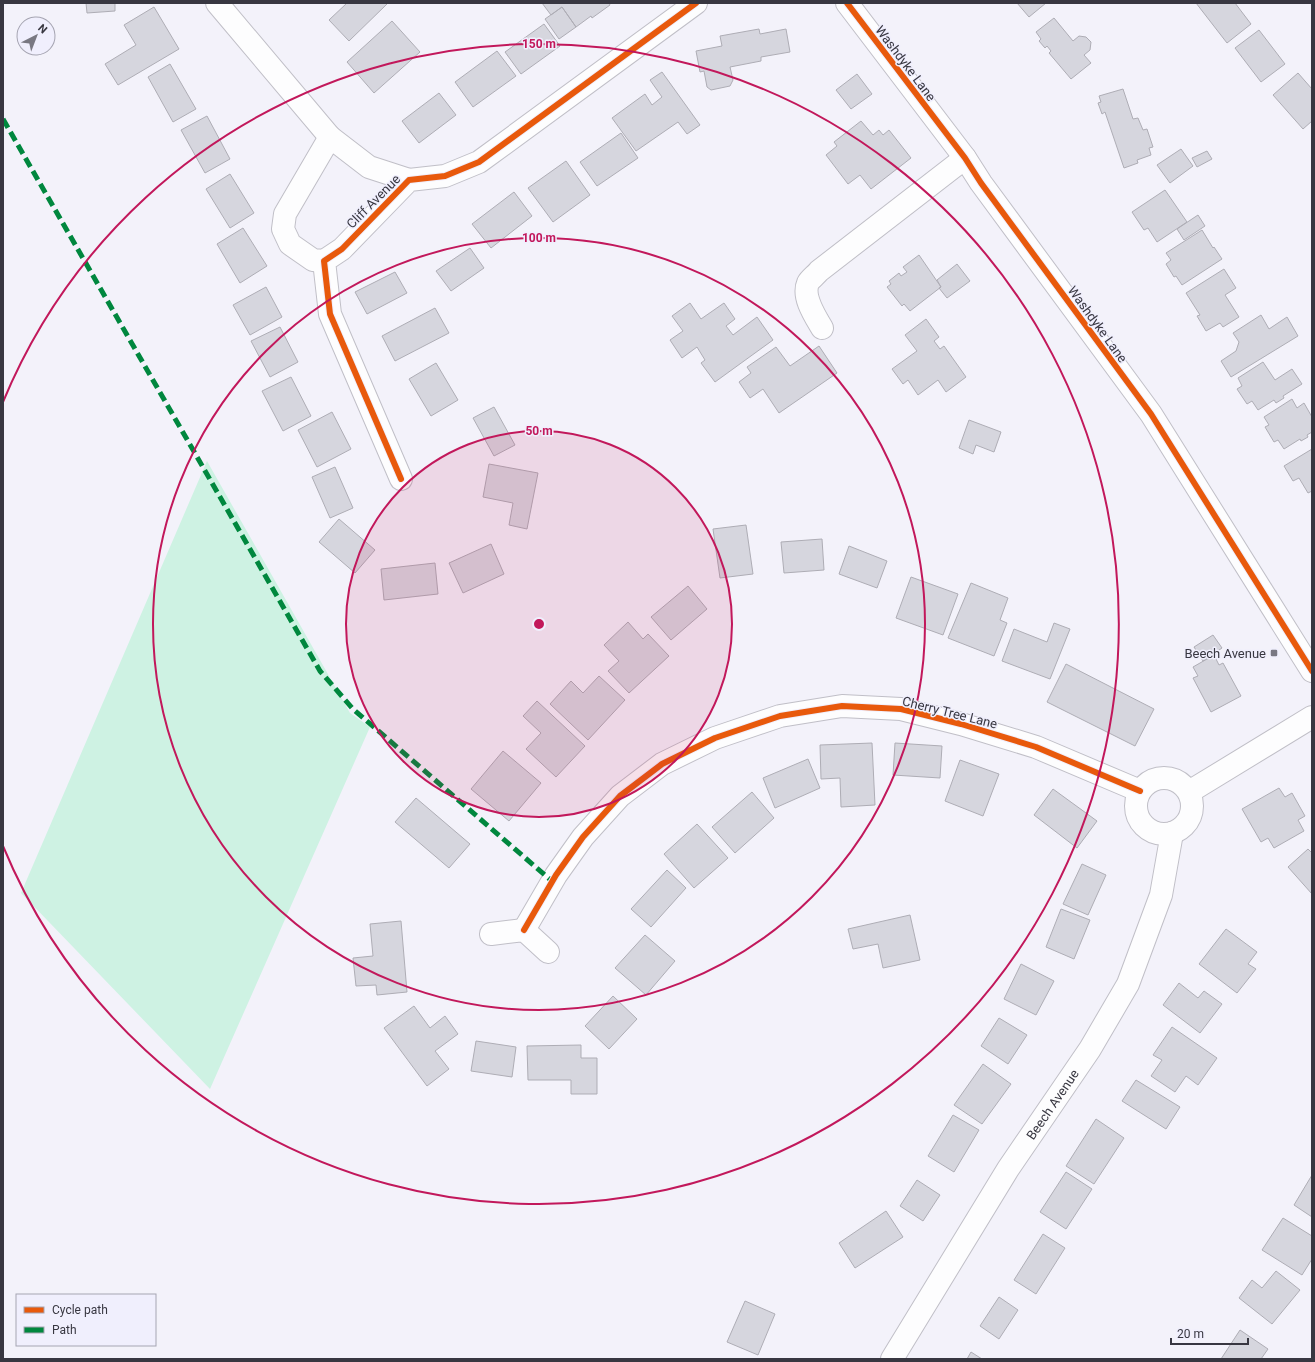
<svg xmlns="http://www.w3.org/2000/svg" width="1315" height="1362" font-family="Roboto,sans-serif">
  <style>
    .green { fill: #cef2e3 }
    .building { fill: #d6d6de; stroke: #aeadb5 }
    .lines { fill: none; stroke-linecap: round; stroke-linejoin: round }
    .minor-casing { stroke: #c0bfc7; stroke-width: 24 }
    .minor { stroke: #fdfdfe; stroke-width: 22 }
    .quiet { stroke: #00873e; stroke-width: 5; stroke-dasharray: 10 5; stroke-linecap: butt }
    .cycleway-casing { stroke: #f0effd; stroke-width: 8 }
    .cycleway { stroke: #e8590c; stroke-width: 6 }
    .ring { fill: none; stroke: #c2185b; stroke-width: 2 }
    .poi-dot { fill: #797882; stroke: #f0effd; stroke-width: 1.5 }
    .labels { text-anchor: middle; stroke-width: 3; stroke-linejoin: round; paint-order: stroke }
    .street-label { font-size: 13px; fill: #383741; stroke: #f0effd }
    .poi-label { font-size: 13px; fill: #383741; stroke: #f0effd; text-anchor: end }
    .centre { fill: #c2185b; stroke: #f0effd; stroke-width: 2 }
    .ring-label { font-size: 12px; text-anchor: middle; font-weight: bold; fill: #c2185b; stroke: #f0effd; stroke-width: 3; stroke-linejoin: round; paint-order: stroke }
  </style>
  <rect width="100%" height="100%" fill="#f3f2fa"/>
  <path class="green" d="M207,461L350,713L370,727L210,1089L21,893Z"/>
  <path class="building" d="M86,3H115V11L87,13Z
    M347,3H385L387,4L349,41L329,20Z
    M542,3H609L610,5L592,18L591,16L576,27L562,7L551,15Z
    M1017,3H1046L1029,17Z
    M1196,3H1235L1251,24L1227,43Z
    M154,7L179,49L118,85L105,64L136,45L124,25Z
    M562,7L576,27L559,39L545,19Z
    M1054,18L1073,41L1079,36L1086,37L1091,42L1090,50L1084,55L1091,63L1071,79L1049,53L1051,51L1047,46L1045,48L1039,41L1041,39L1036,32Z
    M392,21L420,52L374,93L347,62Z
    M544,24L560,46L521,74L505,52Z
    M759,29L760,34L786,29L790,52L761,57V61L730,67L733,80L730,86L711,90L707,87L704,71L700,72L696,51L722,46L720,36Z
    M1259,30L1285,64L1261,82L1235,48Z
    M497,51L516,76L473,107L455,82Z
    M170,64L196,109L173,122L148,77Z
    M662,72L700,125L687,134L678,122L636,151L612,118L645,94L652,105L662,97L650,80Z
    M1298,73L1312,89V121L1303,129L1273,95Z
    M857,74L872,94L851,109L836,90Z
    M1123,89L1133,119L1138,118L1143,130L1147,129L1153,147L1149,148L1151,155L1137,160L1138,163L1124,168L1105,112L1102,114L1098,103L1101,102L1099,96Z
    M439,93L456,115L419,143L402,121Z
    M207,116L230,159L205,173L181,130Z
    M861,121L873,135L879,130L883,135L889,130L911,158L871,189L860,175L848,184L826,155L837,146L834,142Z
    M621,133L638,158L597,186L580,162Z
    M1181,149L1193,166L1170,183L1157,165Z
    M1207,151L1212,159L1197,167L1192,158Z
    M566,161L590,195L553,222L528,188Z
    M230,174L254,213L230,228L206,189Z
    M1165,190L1187,222L1157,242L1148,228L1144,230L1132,212Z
    M514,192L532,216L491,248L472,224Z
    M1198,215L1205,226L1184,240L1177,229Z
    M243,228L267,266L240,283L217,244Z
    M1202,230L1213,248L1214,247L1222,259L1182,285L1176,276L1174,277L1166,264L1171,260L1166,253Z
    M470,248L484,268L451,291L436,271Z
    M919,255L941,287L910,311L904,304L902,306L887,287L891,284L889,281L899,273L901,276L907,272L903,267Z
    M957,264L970,281L947,298L939,288L941,287L937,280Z
    M1224,269L1236,288L1225,295L1239,317L1223,327L1220,323L1206,331L1197,316L1200,315L1186,293Z
    M395,272L407,293L367,314L355,292Z
    M266,287L282,317L250,335L233,305Z
    M690,303L701,319L724,303L735,319L726,326L733,335L757,317L773,340L715,382L701,363L705,360L697,347L682,358L670,340L683,331L672,316Z
    M435,308L449,333L395,361L382,336Z
    M1261,315L1269,329L1287,317L1298,336L1231,377L1221,361L1236,351L1239,342L1233,333Z
    M926,319L939,337L934,341L940,349L944,346L966,377L946,392L938,380L918,395L908,380L903,384L892,369L917,351L905,335Z
    M280,327L298,362L270,377L251,341Z
    M819,346L837,373L779,413L763,389L750,398L739,382L751,373L747,367L776,347L790,366Z
    M1263,362L1275,380L1292,369L1302,384L1283,396L1284,398L1276,403L1274,400L1258,410L1252,401L1247,404L1237,389L1242,386L1238,378Z
    M436,363L458,400L431,416L409,379Z
    M291,377L311,416L283,431L262,391Z
    M1292,399L1297,408L1304,403L1312,417V432L1307,435L1308,437L1301,441L1300,439L1284,449L1278,440L1274,442L1265,427L1269,425L1264,417Z
    M494,407L515,445L494,456L473,418Z
    M332,412L351,449L317,467L298,430Z
    M969,420L1001,432L994,452L976,445L973,454L959,448Z
    M1312,449V491L1308,493L1299,478L1293,481L1284,466Z
    M489,464L538,473L527,529L509,525L513,503L483,497Z
    M335,467L353,508L330,518L312,477Z
    M339,519L375,550L355,573L319,542Z
    M746,525L753,574L720,578L713,529Z
    M822,539L824,570L784,573L781,542Z
    M491,544L504,574L463,593L449,563Z
    M849,546L887,561L877,588L839,574Z
    M435,563L438,594L384,600L381,569Z
    M911,577L958,594L943,635L896,618Z
    M971,583L1008,598L1000,620L1007,623L994,656L948,638Z
    M688,586L707,609L671,640L651,617Z
    M628,622L643,639L648,634L669,656L629,693L608,671L619,661L604,645Z
    M1054,623L1070,629L1050,679L1002,661L1014,629L1047,642Z
    M1213,635L1222,648L1203,661L1194,647Z
    M1214,655L1219,665L1223,663L1241,696L1211,712L1193,678L1198,676L1193,667Z
    M1066,664L1154,709L1135,746L1047,702Z
    M599,676L625,700L588,740L550,704L571,681L583,693Z
    M537,701L585,746L556,777L526,749L541,733L523,716Z
    M872,743L875,805L841,807L840,778L821,779L820,745Z
    M895,743L942,746L940,778L893,775Z
    M503,751L541,783L509,821L471,789Z
    M808,759L820,788L775,808L763,778Z
    M960,760L999,774L983,816L945,801Z
    M1279,788L1285,797L1292,793L1305,816L1298,820L1304,831L1274,848L1268,838L1261,842L1242,809Z
    M1053,789L1097,821L1077,848L1034,815Z
    M752,792L774,818L735,853L712,827Z
    M416,798L470,844L449,868L395,822Z
    M697,824L728,858L694,888L664,854Z
    M1308,849L1312,853V894L1288,867Z
    M1082,864L1106,875L1088,915L1063,904Z
    M667,870L686,888L651,927L631,909Z
    M1061,909L1090,920L1074,959L1046,947Z
    M910,915L920,960L883,968L878,944L853,949L848,929Z
    M401,921L407,992L377,995L376,985L356,986L353,958L373,956L370,924Z
    M1226,929L1257,952L1248,964L1256,969L1237,993L1199,964Z
    M645,935L675,961L646,995L615,968Z
    M1021,964L1054,981L1036,1015L1004,999Z
    M1179,983L1198,998L1204,991L1222,1004L1200,1033L1163,1005Z
    M613,996L637,1019L609,1049L585,1026Z
    M414,1006L430,1028L445,1016L458,1034L435,1051L449,1069L427,1086L384,1028Z
    M999,1018L1027,1035L1008,1064L981,1046Z
    M1172,1027L1217,1058L1198,1085L1186,1076L1175,1092L1151,1076L1162,1060L1153,1055Z
    M476,1041L516,1047L512,1077L471,1071Z
    M581,1045V1058H597V1094H571V1080H528L527,1046Z
    M983,1064L1011,1084L982,1124L954,1105Z
    M1136,1080L1180,1107L1166,1129L1122,1101Z
    M953,1115L979,1130L954,1172L928,1156Z
    M1096,1119L1124,1138L1094,1184L1066,1166Z
    M1066,1172L1092,1189L1066,1229L1040,1212Z
    M1312,1175V1217L1294,1205Z
    M917,1180L940,1195L923,1221L900,1206Z
    M886,1211L903,1237L855,1268L839,1243Z
    M1283,1218L1312,1236V1259L1302,1275L1262,1250Z
    M1043,1234L1065,1248L1036,1294L1014,1280Z
    M1276,1271L1300,1290L1272,1324L1239,1298L1252,1280L1262,1288Z
    M999,1297L1018,1310L999,1339L980,1326Z
    M745,1301L775,1314L758,1355L727,1342Z
    M1240,1330L1268,1349L1261,1359H1221Z
    M971,1352L982,1359H967Z"/>
  <g class="lines">
    <g class="minor-casing">
      <g id="minor">
        <path d="M217,3L330,137"/>
        <path d="M847,3L965,158L981,183L1151,414L1312,671"/>
        <path d="M324,261L313,260L290,244L283,229L285,214L330,137L369,167L409,180"/>
        <path d="M822,328C815,316 802,297 808,283C810,279 816,275 819,271L965,158"/>
        <path d="M401,479L330,314L324,261L342,249L409,180L445,176L479,162L696,3"/>
        <circle cx="1164" cy="806" r="28"/>
        <path d="M1189,792L1312,717"/>
        <path d="M524,930L556,875L583,837L620,796L662,764L715,738L780,716L842,706L901,709L961,724L1036,747L1140,791"/>
        <path d="M491,934L524,930L548,952"/>
        <path id="s1" d="M892,1359L1008,1169L1090,1049L1128,984L1161,895L1172,833"/>
      </g>
    </g>
    <use href="#minor" class="minor"/>
    <path class="quiet" d="M3,119L320,671L353,709L553,882"/>
    <g class="cycleway-casing">
      <path id="cycleway" d="M847,3L965,158L981,183L1151,414L1312,671
        M401,479L330,314L324,261L342,249L409,180L445,176L479,162L696,3
        M524,930L556,875L583,837L620,796L662,764L715,738L780,716L842,706L901,709L961,724L1036,747L1140,791"/>
    </g>
    <use href="#cycleway" class="cycleway"/>
  </g>
  <circle cx="539" cy="624" r="193" fill="#c2185b" fill-opacity=".12"/>
  <g class="ring">
    <circle cx="539" cy="624" r="193"/>
    <circle cx="539" cy="624" r="386"/>
    <path d="M3 402A580 580 0 1 1 3 846"/>
  </g>
  <rect class="poi-dot" x="1270" y="649" width="8" height="8" rx="2"/>
  <g class="labels">
    <g class="street-label">
      <text transform="translate(906 63) rotate(53)" y="5">Washdyke Lane</text>
      <text transform="translate(373 201) rotate(-45)" y="5">Cliff Avenue</text>
      <text transform="translate(1098 324) rotate(54)" y="5">Washdyke Lane</text>
      <text transform="translate(950 712) rotate(14)" y="5">Cherry Tree Lane</text>
      <text dy="5" stroke="none"><textPath href="#s1" startOffset="301">Beech Avenue</textPath></text>
    </g>
    <g class="poi-label">
      <text x="1266" y="658">Beech Avenue</text>
    </g>
  </g>
  <circle cx="539" cy="624" r="6" class="centre"/>
  <g class="ring-label">
    <text x="539" y="48">150 m</text>
    <text x="539" y="242">100 m</text>
    <text x="539" y="435">50 m</text>
  </g>
  <rect width="1315" height="1362" fill="none" stroke="#383741" stroke-width="8"/>
  <rect x="16" y="1294" width="140" height="52" fill="#f0effd" stroke="#a6a5b2"/>
  <rect x="24" y="1307" width="20" height="6" fill="#e8590c" stroke="#a6a5b2"/>
  <text x="52" y="1314" font-size="12" fill="#383741">Cycle path</text>
  <rect x="24" y="1327" width="20" height="6" fill="#00873e" stroke="#a6a5b2"/>
  <text x="52" y="1334" font-size="12" fill="#383741">Path</text>
  <g transform="translate(36 36) rotate(42)"><circle r="19" fill="#f0effd" stroke="#a6a5b2"/>
  <path d="M0-3L7 15L0 10L-7 15Z" fill="#797882"/>
  <text y="-6" font-size="11" font-weight="bold" text-anchor="middle" fill="#383741">N</text>
  </g>
  <path d="M1171 1338v6h77v-6" fill="none" stroke="#383741" stroke-width="2"/>
  <text x="1177" y="1338" font-size="12" fill="#383741" stroke="#f0effd" stroke-width="3" paint-order="stroke">20 m</text>
</svg>
